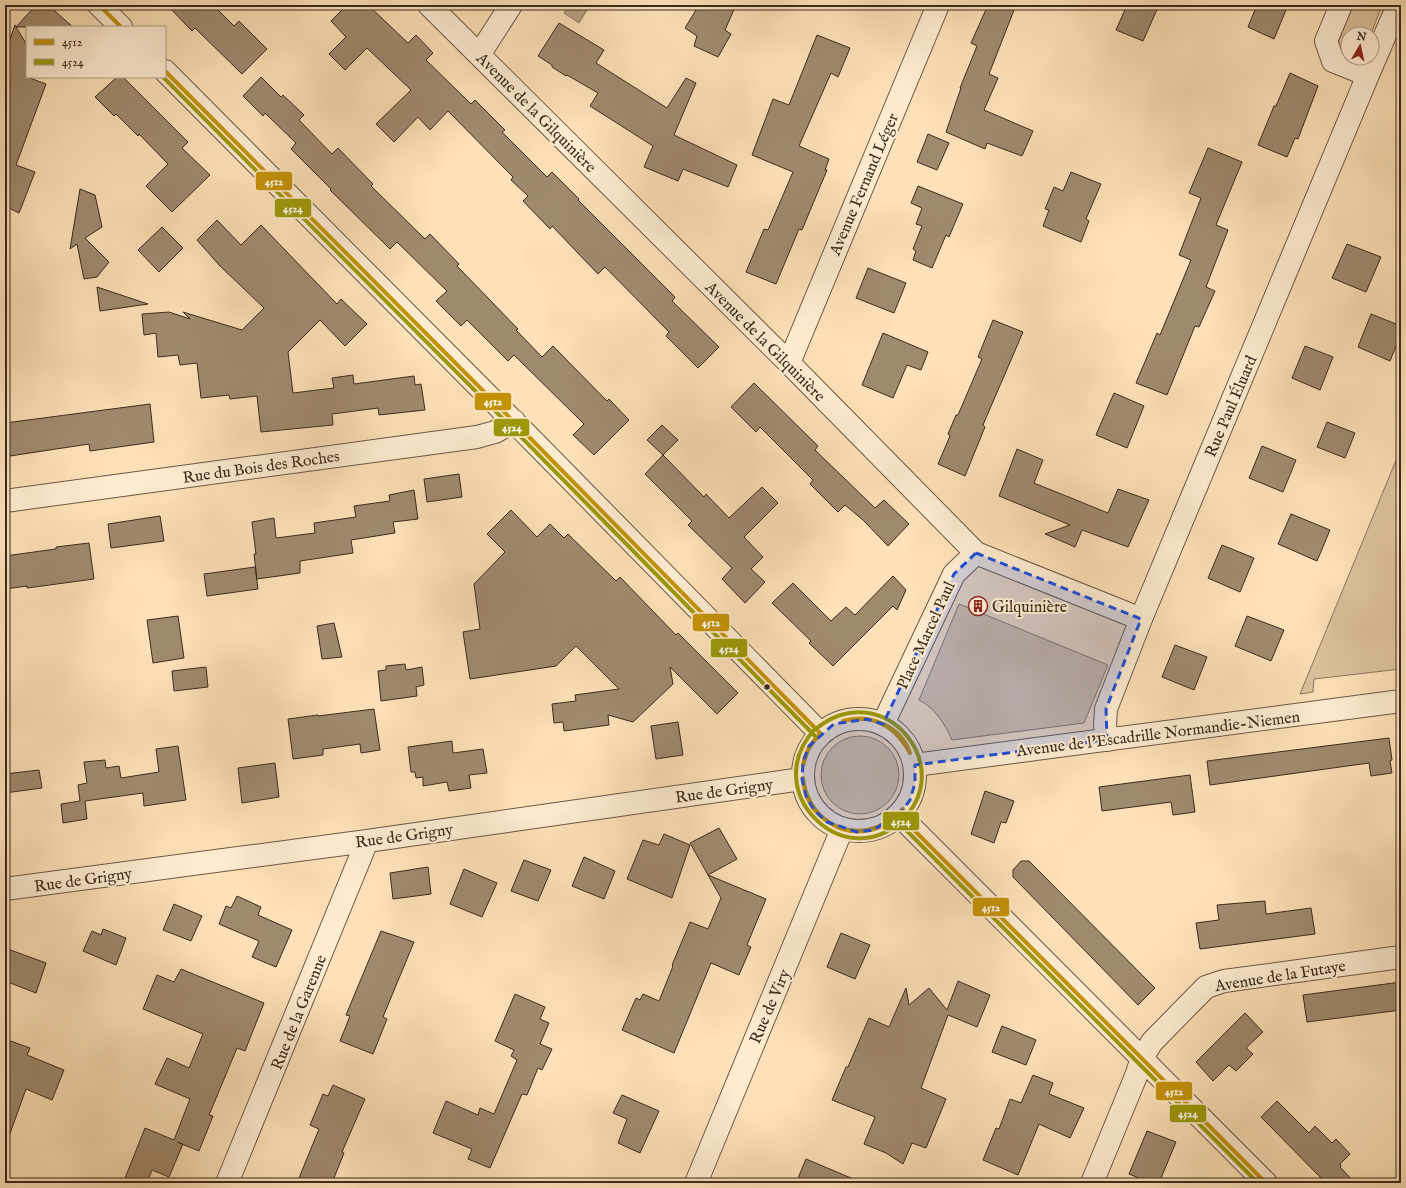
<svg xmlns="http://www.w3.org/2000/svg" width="1406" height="1188" font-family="'IM FELL English',serif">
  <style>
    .green { fill: #ddc29e; stroke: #8c765e }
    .water { fill: #bba384; stroke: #87735b }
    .building { fill: #a08a6e; stroke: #3a2b1e }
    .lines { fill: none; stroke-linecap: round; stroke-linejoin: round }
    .minor-casing { stroke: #6b5844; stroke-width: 24 }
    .minor { stroke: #feecd1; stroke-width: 22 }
    .bus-1-casing { stroke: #feecd1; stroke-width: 7 }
    .bus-2-casing { stroke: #feecd1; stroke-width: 7 }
    .bus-1 { stroke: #c49209; stroke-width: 4 }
    .bus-2 { stroke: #9d980a; stroke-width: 4 }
    .marked { fill: #1d4ed8; fill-opacity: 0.2; stroke: #1d4ed8; stroke-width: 3; stroke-dasharray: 8 5; stroke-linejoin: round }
    .bus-dot { fill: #3a2b1e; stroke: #feecd1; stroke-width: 1.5 }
    .labels { text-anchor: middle; stroke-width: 4; stroke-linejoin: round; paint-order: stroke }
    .street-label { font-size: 16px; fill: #3a2b1e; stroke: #feecd1 }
    .poi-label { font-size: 16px; fill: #3a2b1e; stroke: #feecd1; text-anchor: start }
    .line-badge { stroke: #feecd1; stroke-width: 1.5 }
    .badge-label { font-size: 11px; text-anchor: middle; font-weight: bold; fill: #fff }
  </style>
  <rect width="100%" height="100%" fill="#fee1b8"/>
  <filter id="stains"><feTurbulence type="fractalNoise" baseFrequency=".005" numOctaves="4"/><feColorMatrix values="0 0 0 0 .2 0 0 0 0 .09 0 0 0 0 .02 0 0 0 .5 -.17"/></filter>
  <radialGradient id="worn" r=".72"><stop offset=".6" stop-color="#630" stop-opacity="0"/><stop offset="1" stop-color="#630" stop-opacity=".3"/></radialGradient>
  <path class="green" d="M1353,5H1382L1371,34H1348L1347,57L1341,50L1338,43Z
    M1401,448V669L1314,679L1313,692L1300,694Z
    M959,604L1108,665L1084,723L952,740C945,724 935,708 919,700Z
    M821 775a39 39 0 1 1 78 0a39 39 0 1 1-78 0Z"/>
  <path class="water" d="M569,5H590L579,23L564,13Z"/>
  <path class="building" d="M36,5H48L73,27H16L27,45V77L46,84L16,165L35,172L19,213L5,206V53L15,25L16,27Z
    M167,5H213L234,26L239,21L267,49L242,74L195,28L192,31Z
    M347,5H368L408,43L416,35L433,53L426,60L471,104L475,100L505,130L502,132L547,177L552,172L579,199L578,200L675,297L672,301L719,347L698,368L666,336L669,332L605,267L598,274L552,226L550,229L523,201L528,196L511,180L513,177L448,111L430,130L418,117L394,142L376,124L411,90L367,48L345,70L329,54L346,37L331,21Z
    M699,5H736L725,30L731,34L718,57L694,46L697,36L685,28Z
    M988,5H1016L989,74L998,78L984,110L1033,131L1022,156L987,143L985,149L946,132L961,88H960L977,46L971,43Z
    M1127,5H1159L1143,41L1116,30Z
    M1257,5H1274L1286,10L1274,39L1248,27Z
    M559,23L604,50L596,63L667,108L686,78L696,83L674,135L737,165L728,187L683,169L678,181L644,167L653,146L590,106L598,93L567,75L566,76L552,67V65L538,56Z
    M817,35L850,48L838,77L831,73L799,146L829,159L825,170H827L802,230L799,229L776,284L746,272L764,229L768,230L793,172L752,155L773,99L789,105Z
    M1290,73L1318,86L1298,139L1295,138L1287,157L1258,145L1274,106H1276Z
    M117,77H123L188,142L182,148L210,175L172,212L146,186L168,164L139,134L138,136L116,114L114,116L95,97Z
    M261,77L281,97L283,95L304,115L299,120L332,154L338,148L373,184L371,186L425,239L430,234L459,264L457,266L518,329L516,330L542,357L553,346L607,401L609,399L629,420L594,455L573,435L584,424L514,355L508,361L467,320L461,326L436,301L447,291L397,242L390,249L330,190L331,189L291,149L296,143L265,113L263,116L243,96Z
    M928,134L949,143L937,170L917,162Z
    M1208,148L1242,162L1216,225L1228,230L1206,287L1215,291L1199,327L1195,326L1167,395L1136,383L1157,333L1160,335L1191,260L1179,255L1201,198L1189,193Z
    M1071,172L1101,184L1086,219L1089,221L1081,242L1043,226L1049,210L1045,209L1054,187L1063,191Z
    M918,186L963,204L949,237L946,235L932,268L913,260L916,251L913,249L922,226L916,224L922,208L911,203Z
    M80,189L95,195L102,227L85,238L109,262L97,277L84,279L77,244L70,249Z
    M217,220L241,245L261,225L337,304L341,299L367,324L345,346L320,320L288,352L293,393L334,388L332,378L353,375L354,384L414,376L415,385L421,384L425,410L379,415L378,408L332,414L333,425L261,432L257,396L230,399L229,395L201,398L197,363L180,365L178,355L158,357L156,333L144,335L142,314L169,312L190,319L183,312L242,330L264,308L220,266L197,240Z
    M162,227L183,248L159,272L138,250Z
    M1347,244L1381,257L1366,292L1332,278Z
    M868,268L906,283L894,313L856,298Z
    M97,287L148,304L100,311Z
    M1371,314L1401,326V334L1390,361L1358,347Z
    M993,320L1023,332L983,425L985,427L965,476L938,464L950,436L948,434L956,415H958L982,359L978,357Z
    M883,333L928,352L921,370L907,365L893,398L862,385Z
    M1305,346L1333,357L1320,390L1292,378Z
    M754,383L818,446L815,450L875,508L884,500L909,524L888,546L863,520L845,505L838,512L810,484L813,480L760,427L756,432L731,407Z
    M1114,393L1144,406L1127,448L1096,435Z
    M150,404L154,442L90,451L89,444L10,456L9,450H5V423Z
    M1327,422L1355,433L1345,458L1317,447Z
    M662,425L678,440L663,455L647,440Z
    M1262,446L1296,460L1283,492L1249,478Z
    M1017,449L1043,460L1034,483L1108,513L1118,489L1149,500L1128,547L1082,530L1075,547L1045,534L1070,525L999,496Z
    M663,455L704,497L706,494L729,518L762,487L778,503L744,537L763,557L751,569L765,582L745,603L722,579L732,568L688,525L692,521L645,474Z
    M459,474L462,497L427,502L424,479Z
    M414,490L418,519L393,522L395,533L351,540L353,553L300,561V573L257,579L254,554H256L252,522L274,518L276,538L315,533L314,523L356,517L354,506L390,501L389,495Z
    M511,510L537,537L550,524L564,538L568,534L616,581L620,577L676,635L678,633L738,693L717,714L670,667L673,684L633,722L608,715L609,725L564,731L563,722L554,723L552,704L576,701L575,695L619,689L576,646L556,666L470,679L463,632L480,629L474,584L505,552L487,534Z
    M1291,514L1330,530L1317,561L1278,544Z
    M160,516L164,541L111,548L108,524Z
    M89,543L94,579L27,588V586L5,589V556L56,549V547Z
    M1222,545L1254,558L1240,592L1208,578Z
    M255,567L258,589L207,596L204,574Z
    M893,576L906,590L897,610L893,606L833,666L809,643L811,641L772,603L793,583L831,621L846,607L855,615Z
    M178,616L184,658L153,663L147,620Z
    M1247,616L1284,630L1271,661L1235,646Z
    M334,623L342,657L322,659L317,626Z
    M1175,645L1207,657L1194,690L1162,677Z
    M405,664L406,670L422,667L424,685L416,687L417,696L381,701L378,671L386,670V666Z
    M206,667L208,687L174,691L172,671Z
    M374,709L380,750L361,753L360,744L323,749V755L293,759L288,719L318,715V716Z
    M678,722L683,755L656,759L651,726Z
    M1389,738L1392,760L1390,761L1392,773L1371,776L1369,763L1210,785L1207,761Z
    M452,741L453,753L483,749L487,773L469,775L471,788L449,791L447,782L423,786V777L416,778L415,772H411L408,747Z
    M178,746L186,800L144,806L143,793L85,801L87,819L63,823L61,804L80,801L78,785L87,783L84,762L105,760L106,768L119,766L121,778L159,772L156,749Z
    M275,763L279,797L242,803L238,768Z
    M39,770L42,788L5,793V774Z
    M1190,775L1195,812L1173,815L1171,802L1102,811L1099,787Z
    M985,791L1014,801L1006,823L1001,822L994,843L971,834Z
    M719,828L737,859L708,875L690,843Z
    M664,834L690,845L672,898L627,879L643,840L659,845Z
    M584,857L615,871L604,899L572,886Z
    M524,860L551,870L538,901L511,891Z
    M1021,861H1029L1155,988L1138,1005L1013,877V870Z
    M428,867L431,894L393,899L390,873Z
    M464,869L497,883L482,917L450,904Z
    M708,875L766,899L747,945L751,947L739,975L711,963L674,1053L622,1030L636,998L640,1000L643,994L659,1001L673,966L672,965L690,922L708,929L721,898Z
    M237,896L261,907L258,915L292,930L276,967L252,957L259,941L219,924L226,906L231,908Z
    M1265,901L1266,914L1311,908L1315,934L1200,949L1196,923L1219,920L1217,905Z
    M174,904L202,916L191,941L163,930Z
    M103,929L126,938L116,965L83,951L92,931L101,935Z
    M381,931L414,942L383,1017L387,1019L373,1054L340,1041L350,1016L346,1015Z
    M841,933L870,945L855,979L827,967Z
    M5,948L46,963L36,993L5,981Z
    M181,969L264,1003L245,1051L237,1048L209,1115L213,1116L199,1151L177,1142L183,1144L169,1177L152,1170L147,1183H123L145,1128L174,1140L190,1099L155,1084L167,1058L189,1068L203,1034L143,1009L157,975L174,982Z
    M958,981L990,995L977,1027L948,1015L921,1088L946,1099L926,1148L912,1143L903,1164L886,1153L864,1144L875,1117L832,1100L846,1067H848L869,1018L889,1027L906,988L909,1005L929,988L947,1010Z
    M1401,982V1010L1307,1022L1303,995Z
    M515,994L545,1007L540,1019L549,1023L540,1044L552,1049L542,1070L538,1068L527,1095L522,1094L490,1168L468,1159L472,1149L433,1133L446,1101L478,1115L480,1108L494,1114L517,1060L511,1056L514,1050L495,1041Z
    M1245,1013L1263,1032L1246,1048L1253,1054L1236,1071L1229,1065L1213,1081L1196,1062Z
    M1002,1026L1036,1040L1026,1065L992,1052Z
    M5,1039L30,1048L27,1055L64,1070L52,1100L26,1089L8,1139H5Z
    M1033,1075L1053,1083L1049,1094L1084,1108L1070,1138L1039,1124L1018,1175L983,1160L996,1128L999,1129L1010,1099L1021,1103Z
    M333,1085L365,1099L342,1152L344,1153L332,1183H297L319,1129L310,1125L323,1094L328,1096Z
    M622,1095L659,1111L640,1153L618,1143L627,1119L613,1113Z
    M1277,1101L1309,1133L1315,1126L1332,1143L1336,1139L1350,1154L1340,1164L1341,1166L1340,1167L1355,1183H1326L1261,1117Z
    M1147,1131L1176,1142L1159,1183H1151L1129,1174Z
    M806,1159L863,1183H796Z"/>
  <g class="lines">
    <g class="minor-casing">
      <path id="minor" d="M99,5L121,27
        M429,5L789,363L976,553L1141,619
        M479,55L511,5
        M165,71L535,443L820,733
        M1368,75L1398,5
        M789,363L938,5
        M5,501L477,437L495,432L514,421
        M803 775a56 56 0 1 1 112 0a56 56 0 1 1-112 0Z
        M883,724L954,574L976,553
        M1107,740L1105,725L1106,709L1141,619L1368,75L1333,61L1326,41L1341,5
        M915,765L1401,701
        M899,815L1266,1183
        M5,889L367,841L802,779
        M227,1183L367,841
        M696,1183L842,829
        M1092,1183L1136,1076L1142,1058L1152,1042L1206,987L1224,981L1401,957"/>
    </g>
    <use href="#minor" class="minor"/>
    <g class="bus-1-casing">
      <path id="bus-1" d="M99,5L121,27
        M165,71L535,443L820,733
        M843,721C869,713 901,726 910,753
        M843,721C874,713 895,726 910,753
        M803,765C805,752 811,743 820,734
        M803,765L809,747L820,734
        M803,778C805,796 814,813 830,823
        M803,778C804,797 813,813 830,823
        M899,815L1266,1183
        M830,823C857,838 883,830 903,809
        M830,823C854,839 886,831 903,809"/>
    </g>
    <g class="bus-2-casing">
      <path id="bus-2" d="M163,77L531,447L816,737
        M815,729C758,790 842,874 900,822C960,768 884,675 817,728
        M895,819L1258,1183"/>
    </g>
    <use href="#bus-1" class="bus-1"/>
    <use href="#bus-2" class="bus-2"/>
  </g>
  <path class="marked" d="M976,553L1141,619L1106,709L1107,740L915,765V783L910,800L899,815L873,830L857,832L827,822L814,810L806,796L802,779L803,762L809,746L834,724L867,719L883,724L954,574Z"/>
  <defs>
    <g id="building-ring" transform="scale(1)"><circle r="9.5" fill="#feecd1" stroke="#8f2418" stroke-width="1.5"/><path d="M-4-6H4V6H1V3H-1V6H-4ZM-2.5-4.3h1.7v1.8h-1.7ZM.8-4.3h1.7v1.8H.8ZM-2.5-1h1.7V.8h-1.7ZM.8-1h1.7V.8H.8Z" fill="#8f2418"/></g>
  </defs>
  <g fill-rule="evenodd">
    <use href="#building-ring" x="978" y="606"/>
  </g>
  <circle class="bus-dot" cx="767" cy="687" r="3.5"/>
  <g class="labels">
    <g class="street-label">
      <text transform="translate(537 112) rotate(45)" y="6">Avenue de la Gilquinière</text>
      <text transform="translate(863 184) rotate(-67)" y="6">Avenue Fernand Léger</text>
      <text transform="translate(766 341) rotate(45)" y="6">Avenue de la Gilquinière</text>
      <text transform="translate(1230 406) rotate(-67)" y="6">Rue Paul Éluard</text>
      <text transform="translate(261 466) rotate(-8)" y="6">Rue du Bois des Roches</text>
      <text transform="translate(925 635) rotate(-65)" y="6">Place Marcel Paul</text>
      <text transform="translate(1158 733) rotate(-7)" y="6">Avenue de l'Escadrille Normandie-Niemen</text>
      <text transform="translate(724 790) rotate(-8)" y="6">Rue de Grigny</text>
      <text transform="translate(404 835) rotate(-8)" y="6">Rue de Grigny</text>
      <text transform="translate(83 879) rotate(-8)" y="6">Rue de Grigny</text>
      <text transform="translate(1280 975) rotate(-9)" y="6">Avenue de la Futaye</text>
      <text transform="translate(769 1006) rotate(-67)" y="6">Rue de Viry</text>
      <text transform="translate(298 1012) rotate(-68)" y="6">Rue de la Garenne</text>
    </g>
    <g class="poi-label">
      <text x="992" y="612">Gilquinière</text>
    </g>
  </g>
  <g class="line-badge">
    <rect x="255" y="171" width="38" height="20" rx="4" fill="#c49209"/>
    <rect x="274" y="198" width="38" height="20" rx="4" fill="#9d980a"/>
    <rect x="474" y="392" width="38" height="19" rx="4" fill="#c49209"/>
    <rect x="493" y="418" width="37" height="19" rx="4" fill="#9d980a"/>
    <rect x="692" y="613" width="38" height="19" rx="4" fill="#c49209"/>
    <rect x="710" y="638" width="38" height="20" rx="4" fill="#9d980a"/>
    <rect x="882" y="811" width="38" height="20" rx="4" fill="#9d980a"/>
    <rect x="972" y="897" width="38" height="20" rx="4" fill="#c49209"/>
    <rect x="1155" y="1081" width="38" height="20" rx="4" fill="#c49209"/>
    <rect x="1169" y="1104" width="38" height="19" rx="4" fill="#9d980a"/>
  </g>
  <g class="badge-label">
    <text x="274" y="185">4512</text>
    <text x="293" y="212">4524</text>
    <text x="493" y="405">4512</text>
    <text x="512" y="431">4524</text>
    <text x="711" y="626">4512</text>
    <text x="729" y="652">4524</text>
    <text x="901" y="825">4524</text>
    <text x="991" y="911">4512</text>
    <text x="1174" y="1095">4512</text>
    <text x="1188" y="1117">4524</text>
  </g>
  <rect width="1406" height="1188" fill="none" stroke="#fee1b8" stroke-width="20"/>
  <rect x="6" y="6" width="1394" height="1176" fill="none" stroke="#3a2b1e" stroke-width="2"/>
  <rect x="10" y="10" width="1386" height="1168" fill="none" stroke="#3a2b1e"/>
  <rect x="26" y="26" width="140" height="52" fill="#feecd1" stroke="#b09f89"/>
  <rect x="34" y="39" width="20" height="6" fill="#c49209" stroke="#b09f89"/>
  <text x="62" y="46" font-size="12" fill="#3a2b1e">4512</text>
  <rect x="34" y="59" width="20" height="6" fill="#9d980a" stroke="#b09f89"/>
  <text x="62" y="66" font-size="12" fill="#3a2b1e">4524</text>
  <g transform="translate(1360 46) rotate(9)"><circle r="19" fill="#feecd1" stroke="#b09f89"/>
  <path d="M0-3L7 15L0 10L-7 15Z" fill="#8f2418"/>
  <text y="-6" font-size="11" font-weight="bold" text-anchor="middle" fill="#3a2b1e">N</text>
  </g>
  <rect width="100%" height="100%" filter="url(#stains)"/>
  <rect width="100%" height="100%" fill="url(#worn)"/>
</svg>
